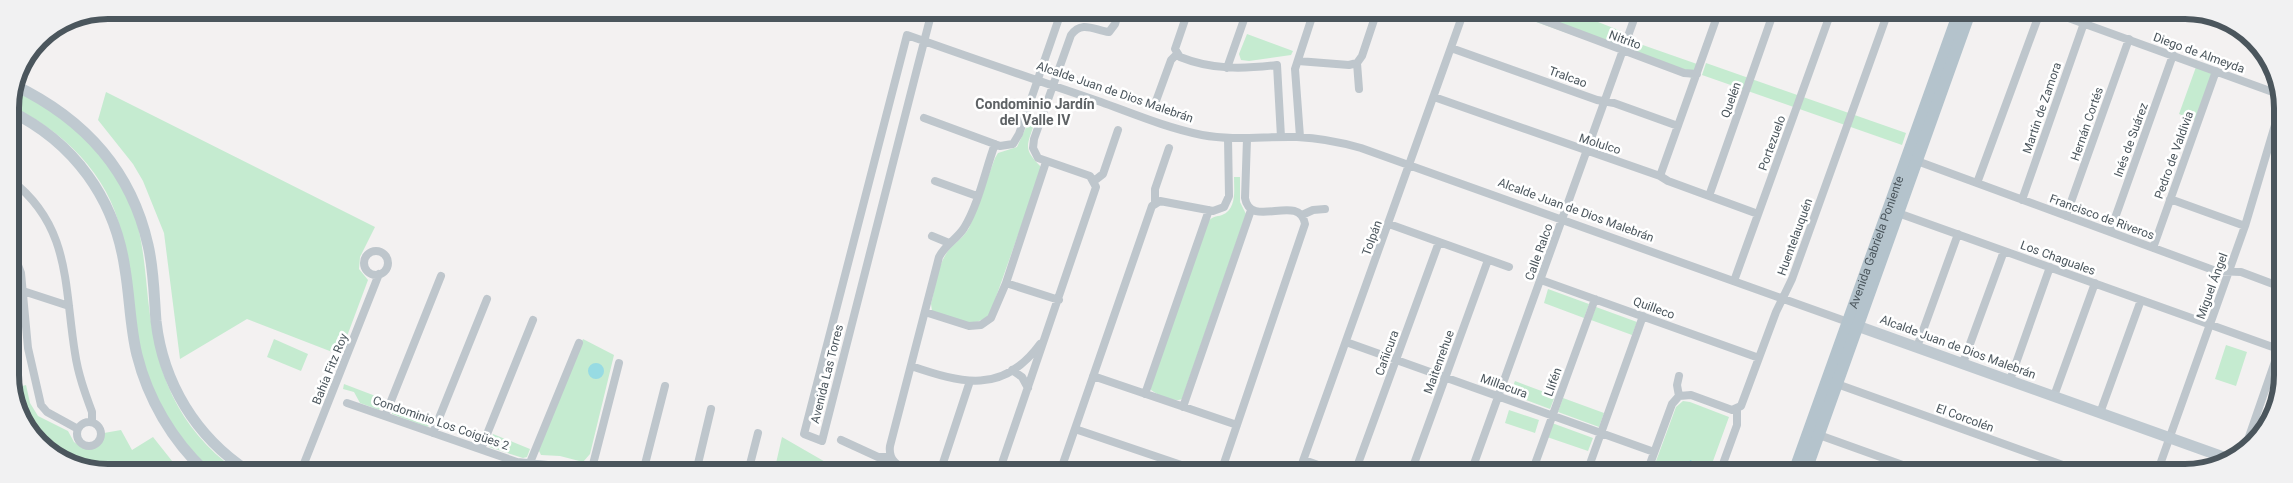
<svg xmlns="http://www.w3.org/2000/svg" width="2293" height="483" font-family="Roboto,sans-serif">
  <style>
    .green { fill: #c5ebd0 }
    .water { fill: #97dbe3 }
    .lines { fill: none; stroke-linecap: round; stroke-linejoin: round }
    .street { stroke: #bec6cc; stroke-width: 8 }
    .secondary { stroke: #bfc9d0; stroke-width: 11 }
    .primary { stroke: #b4c3cc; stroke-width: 12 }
    .labels { text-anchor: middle; stroke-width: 5; stroke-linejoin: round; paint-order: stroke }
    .street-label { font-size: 12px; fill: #4b565d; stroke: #fff }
    .neighbourhood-label { font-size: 14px; font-weight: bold; fill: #5e6265; stroke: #fff }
    .rim { fill: none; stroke: #4b565d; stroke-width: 6 }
  </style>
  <rect width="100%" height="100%" fill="#f3f1f1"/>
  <path class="green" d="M1505,11H1570L1621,31L1615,50Z
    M1247,34L1293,51L1291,55L1249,61L1241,60L1239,54Z
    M1637,43L1697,64L1692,78L1632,57Z
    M1706,63L1906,133L1902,145L1702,75Z
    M2196,67L2212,73L2195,120L2179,114Z
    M13,89C65,114 112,155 133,210C143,238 145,270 148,299C156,372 176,427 237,471H211C184,445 153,401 143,364C132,321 131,276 121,232C109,175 62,129 10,106Z
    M106,92L375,227L360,257L359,269L368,280L340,355L247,319L180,359L164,233L143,181L133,164L98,120Z
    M1028,123L1034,125C1026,147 1024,150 1041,167V170L990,314C974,331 951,317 932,311L931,304C935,289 937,268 946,254C952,244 963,239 969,228L995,158L998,153L1017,147Z
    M1234,177H1240V202L1246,214L1182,399C1175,403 1157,395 1151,390V386L1208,222C1212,216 1216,217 1222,215C1237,209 1234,190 1234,177Z
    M1548,289L1589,304L1584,318L1544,303Z
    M1596,307L1637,322L1632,335L1591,320Z
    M274,339L308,354L301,371L267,357Z
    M583,339L614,355L590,454L583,462L560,456L541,455L538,449Z
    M2226,345L2247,352L2236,386L2215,379Z
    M1515,381L1555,396L1550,409L1510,394Z
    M344,384L386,400L379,410L360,403L354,392L343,389Z
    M26,385L30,403L38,416L68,431L74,442L81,447L95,445L104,433L121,430L132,450L153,437L180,471H89L39,445L12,395V389Z
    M1563,398L1604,413L1599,427L1558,412Z
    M1683,401L1690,402L1729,417L1709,472H1652L1676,407Z
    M392,406L432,421L429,426L427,427L392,414Z
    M1509,410L1539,420L1535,433L1505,423Z
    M1552,423L1593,438L1588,451L1547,437Z
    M493,434L530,449L527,457L523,458L489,447Z
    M782,437L841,471V472H774Z"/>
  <path class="water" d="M588 371a8 8 0 1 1 16 0a8 8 0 1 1-16 0Z
    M1690,460L1701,465L1698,472L1687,469Z"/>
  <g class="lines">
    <path class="street" d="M932,11L918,65L822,441L804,434L907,35L924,41C983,62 1042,82 1101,102C1134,114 1167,128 1202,135C1234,141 1265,136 1297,137C1319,138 1340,142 1361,148L1848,322
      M1188,11L1175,49L1180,57C1212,70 1243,69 1277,65L1281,137
      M1519,11L1684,73L1697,74
      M2052,12L2281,95
      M1451,48L1597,100L1614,103L1678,126
      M1298,61L1349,65L1357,63
      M1357,63L1362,56L1377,11
      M1357,63L1359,89
      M1227,68L1247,11
      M1434,97L1660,176L1668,181L1758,214
      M1156,101L1171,60L1177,54
      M924,118L1000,146L1013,144L1019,134L1058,21L1053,15L1043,11
      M1300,137L1295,69L1314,11
      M1917,161L2216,271L2241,272L2281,287
      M1660,176L1719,11
      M11,180C71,226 64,286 75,353C78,374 85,393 92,412V422
      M935,181L977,196
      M1094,181L1103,174L1118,130
      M1977,183L2040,12
      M1709,196L1774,11
      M2170,199L2245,226
      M2022,200L2084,23
      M1155,202V189L1169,148
      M1898,213L2281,350
      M1302,215L1313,210L1325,209
      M2066,216L2129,39
      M1389,224L1509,267
      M2110,232L2173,55
      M932,236L949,243
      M11,247L21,273L28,348L41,405L47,412L78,429
      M2153,248L2216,71
      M364 263a12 12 0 1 1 24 0a12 12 0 1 1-24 0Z
      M1541,280L1759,358
      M1734,281L1831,12
      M1006,283L1059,300
      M23,291L69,306
      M925,312L969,326L981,325L991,318L1006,283L1046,162
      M1346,342L1654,452
      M1917,347L1958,234
      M1963,363L2004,251
      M911,366C961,383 1003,395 1040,344
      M1012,370L1022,377L1028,388
      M1093,376L1237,425
      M2010,380L2050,267
      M1837,384L2085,473
      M1145,394L1209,210
      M1679,396L1677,385L1679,376
      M2054,396L2095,283
      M347,403L517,462L548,465L553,472
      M1183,407L1251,210
      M2100,413L2141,300
      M385,416L441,276
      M77 434a12 12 0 1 1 24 0a12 12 0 1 1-24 0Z
      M1075,429L1202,472
      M433,433L487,299
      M1819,435L1925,473
      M841,440L878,457H891
      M481,449L533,320
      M2244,451L2279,350
      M1304,460L1338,472
      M529,465L579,343
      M301,471L379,274
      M566,472L571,468L587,472
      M591,472L619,363
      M643,472L665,386
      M696,472L711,409
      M748,472L758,433
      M912,472C899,466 888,462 890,446L939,257C945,245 957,239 964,228C979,203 985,171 995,144
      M940,472L970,381
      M999,472L1096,187L1090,176L1038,158L1033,148L1034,139L1071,35C1082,20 1094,30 1109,32L1115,24L1119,11
      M1060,472L1152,206L1160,201L1213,211L1224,207L1229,196L1228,138
      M1221,472L1305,224C1300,192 1250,230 1245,198L1247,139
      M1299,472L1464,11
      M1355,472L1439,242
      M1411,472L1488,260
      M1471,472L1637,11
      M1532,472L1595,299
      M1587,472L1643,316
      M1647,472L1672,404L1679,396L1691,395L1732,410L1741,406L1776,312L1792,279L1888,12
      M1720,472L1737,425V410
      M2157,473L2245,226L2281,105"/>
    <path class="secondary" d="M14,85C83,118 131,169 148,245C154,270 154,296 156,321C163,383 196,437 248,471
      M10,111C74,142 115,199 125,269C130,298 130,327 137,355C148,399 172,440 205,471
      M1849,323L2226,458"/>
    <g class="primary">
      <path id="s1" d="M1794,472L1959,12"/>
      <path d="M1805,473L1970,12"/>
    </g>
  </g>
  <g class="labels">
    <g class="street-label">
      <text transform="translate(1625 40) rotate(20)" y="4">Nitrito</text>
      <text transform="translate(2199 53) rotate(20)" y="4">Diego de Almeyda</text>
      <text transform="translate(1568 77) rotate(20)" y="4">Tralcao</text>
      <text transform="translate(1115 92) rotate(19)" y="4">Alcalde Juan de Dios Malebrán</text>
      <text transform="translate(1731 100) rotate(-70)" y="4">Quelén</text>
      <text transform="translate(2042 108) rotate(-71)" y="4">Martín de Zamora</text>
      <text transform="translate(2087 124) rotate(-71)" y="4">Hernán Cortés</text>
      <text transform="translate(2131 140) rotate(-70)" y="4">Inés de Suárez</text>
      <text transform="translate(1772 143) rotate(-70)" y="4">Portezuelo</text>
      <text transform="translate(1600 144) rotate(18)" y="4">Molulco</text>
      <text transform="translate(2174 155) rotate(-70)" y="4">Pedro de Valdivia</text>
      <text transform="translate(1576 210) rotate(20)" y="4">Alcalde Juan de Dios Malebrán</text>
      <text transform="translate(2102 217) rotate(20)" y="4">Francisco de Riveros</text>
      <text transform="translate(1795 237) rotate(-70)" y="4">Huentelauquén</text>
      <text transform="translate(1372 238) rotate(-70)" y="4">Tolpán</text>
      <text dy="4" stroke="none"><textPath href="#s1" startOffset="244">Avenida Gabriela Poniente</textPath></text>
      <text transform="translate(1539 252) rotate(-70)" y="4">Calle Ralco</text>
      <text transform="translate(2058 258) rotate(20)" y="4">Los Chaguales</text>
      <text transform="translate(2212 286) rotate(-70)" y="4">Miguel Ángel</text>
      <text transform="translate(1654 308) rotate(20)" y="4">Quilleco</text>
      <text transform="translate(1958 347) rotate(20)" y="4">Alcalde Juan de Dios Malebrán</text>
      <text transform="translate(1387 353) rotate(-70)" y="4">Cañicura</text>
      <text transform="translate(1439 362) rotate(-70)" y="4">Maitenrehue</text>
      <text transform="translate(330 369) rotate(-68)" y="4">Bahía Fitz Roy</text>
      <text transform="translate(827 374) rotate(-76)" y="4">Avenida Las Torres</text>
      <text transform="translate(1553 382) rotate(-70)" y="4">Llifén</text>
      <text transform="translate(1504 386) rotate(20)" y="4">Millacura</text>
      <text transform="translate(1965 418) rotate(20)" y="4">El Corcolén</text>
      <text transform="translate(441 423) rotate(19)" y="4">Condominio Los Coigües 2</text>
    </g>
    <g class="neighbourhood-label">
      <text x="1035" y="109">Condominio Jardín<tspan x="1035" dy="16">del Valle IV</tspan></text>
    </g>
  </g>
  <path d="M0 0H2293V483H0ZM108 19H2185A89 89 0 0 1 2274 108V375A89 89 0 0 1 2185 464H108A89 89 0 0 1 19 375V108A89 89 0 0 1 108 19Z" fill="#f1f1f2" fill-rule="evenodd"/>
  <path class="rim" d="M108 19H2185A89 89 0 0 1 2274 108V375A89 89 0 0 1 2185 464H108A89 89 0 0 1 19 375V108A89 89 0 0 1 108 19Z"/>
</svg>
